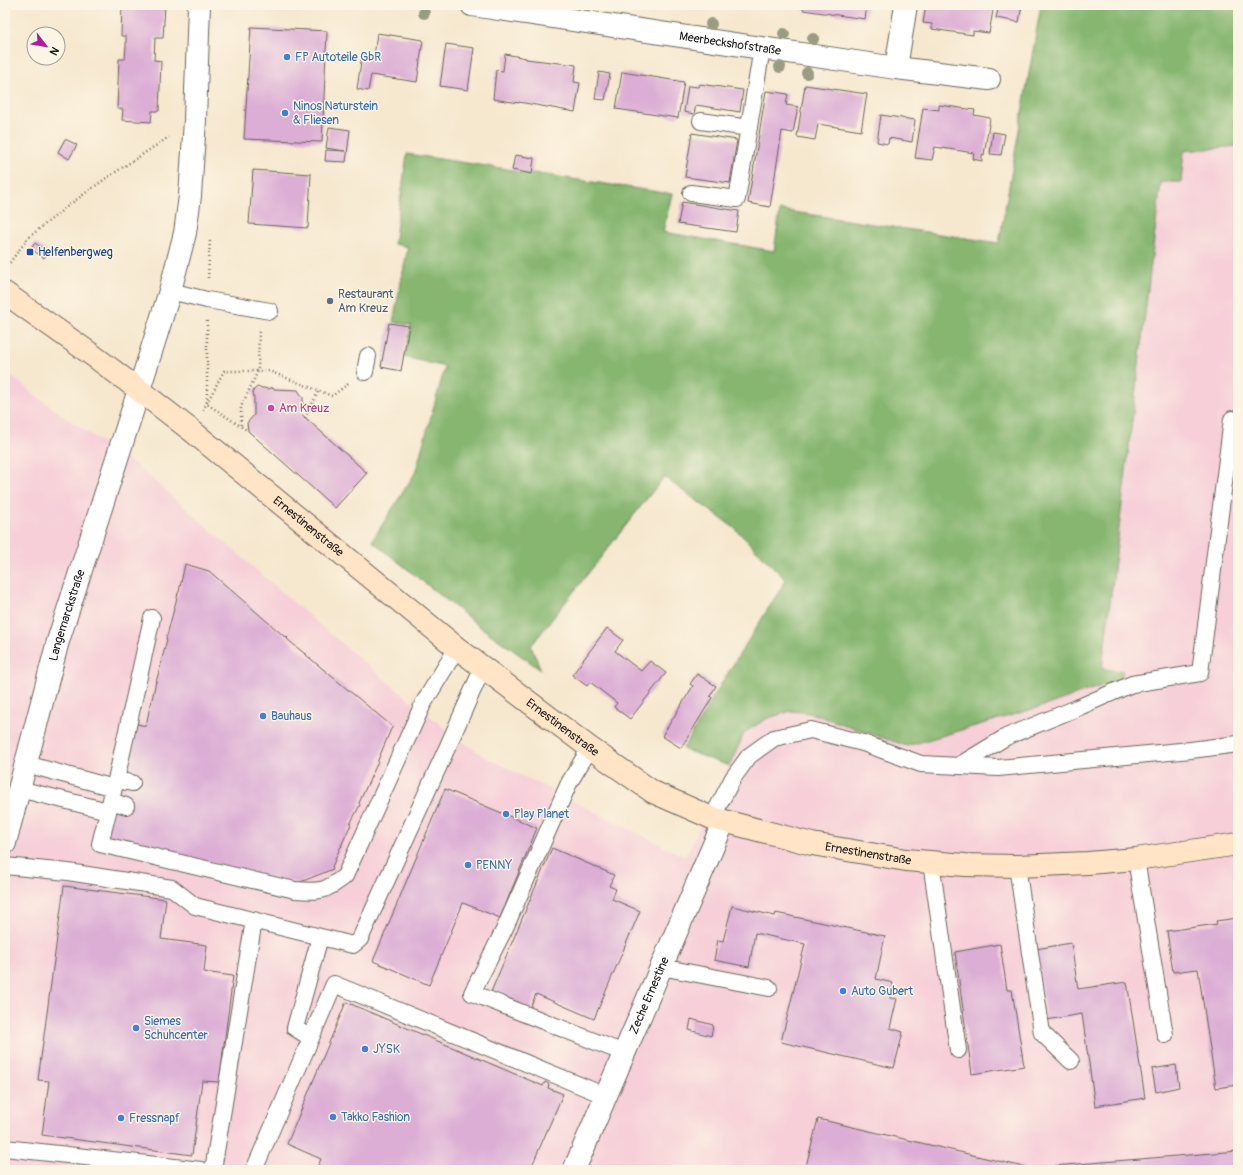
<svg xmlns="http://www.w3.org/2000/svg" width="1243" height="1175" font-family="Pangolin,sans-serif">
  <style>
    .built { fill: #f6cfd8 }
    .forest { fill: #86b66f; stroke: #516946 }
    .building { fill: #dcaed5 }
    .lines { fill: none; stroke-linecap: round; stroke-linejoin: round }
    .service-casing { stroke: #68635b; stroke-width: 18 }
    .minor-casing { stroke: #68635b; stroke-width: 24 }
    .tertiary-casing { stroke: #68635b; stroke-width: 24 }
    .secondary-casing { stroke: #68635b; stroke-width: 24 }
    .path { stroke: #68635b; stroke-width: 2.5; stroke-dasharray: 1 3; stroke-linecap: butt }
    .service { stroke: #fff; stroke-width: 16 }
    .minor { stroke: #fff; stroke-width: 22 }
    .tertiary { stroke: #fff; stroke-width: 22 }
    .secondary { stroke: #ffe4c6; stroke-width: 22 }
    .tree { fill: #999c80 }
    .shop-dot { fill: #3f7fe0; stroke: #fcf5e5; stroke-width: 1.5 }
    .transit-dot { fill: #1a4fb4; stroke: #fcf5e5; stroke-width: 1.5 }
    .service-dot { fill: #5c6f8a; stroke: #fcf5e5; stroke-width: 1.5 }
    .hotel-dot { fill: #d1479c; stroke: #fcf5e5; stroke-width: 1.5 }
    .labels { text-anchor: middle; stroke-width: 3; stroke-linejoin: round; paint-order: stroke }
    .street-label { font-size: 12px; fill: #1c1c1c; stroke: #fcf5e5 }
    .shop-label { font-size: 12px; fill: #366cbe; stroke: #fcf5e5; text-anchor: start }
    .transit-label { font-size: 12px; fill: #164399; stroke: #fcf5e5; text-anchor: start }
    .service-label { font-size: 12px; fill: #4e5e75; stroke: #fcf5e5; text-anchor: start }
    .hotel-label { font-size: 12px; fill: #b23c85; stroke: #fcf5e5; text-anchor: start }
  </style>
  <rect width="100%" height="100%" fill="#fcf5e5"/>
  <filter id="ink" filterUnits="userSpaceOnUse"><feTurbulence type="fractalNoise" baseFrequency=".025" numOctaves="2"/><feDisplacementMap in="SourceGraphic" scale="8" xChannelSelector="R" yChannelSelector="G"/><feConvolveMatrix kernelMatrix="1 2 1 2 8 2 1 2 1" color-interpolation-filters="sRGB"/></filter>
  <filter id="wash" filterUnits="userSpaceOnUse"><feTurbulence type="fractalNoise" baseFrequency=".012" numOctaves="4" result="noise"/><feDisplacementMap in="SourceGraphic" scale="16" xChannelSelector="R" yChannelSelector="G"/><feGaussianBlur stdDeviation="0.9" result="paint"/><feColorMatrix in="noise" values="0 0 0 0 0 0 0 0 0 0 0 0 0 0 0 0 0 1.4 0 .05"/><feComposite in="paint" operator="in"/></filter>
  <g filter="url(#wash)">
    <rect width="100%" height="100%" fill="#f6e8cf"/>
    <path class="built" d="M1238,146V1170H5V371L55,410L137,466L321,626L391,685L455,736L485,757L685,857L745,732L768,717L791,711L810,713L907,746L1047,705L1121,679L1123,671L1102,669L1161,182H1181L1184,151Z"/>
    <path class="forest" d="M1041,5H1238V146L1184,151L1181,182H1161L1102,669L1123,671L1121,679L1047,705L907,746L810,713L791,711L768,718L745,732L729,766L683,749L721,684L786,580L733,527L664,477L531,646L541,670L479,626L372,541L415,473L445,367L405,357L411,325L393,322L408,247L394,244L407,154L672,194L663,232L774,251L780,210L999,243Z"/>
    <g id="blocks">
      <path class="building" d="M122,5H165L163,38H155L154,60L161,61L159,111H152L151,122L122,120L123,109H117L119,59H125L126,47V36H121Z
        M804,5H867L865,19L803,10Z
        M926,5H994L989,33L973,31V35L932,29V24L923,23Z
        M999,5H1022L1019,22L996,18Z
        M251,27L327,31L322,142L244,139Z
        M377,33L423,40L417,82L371,75L368,91L357,89L362,55L374,57Z
        M446,44L474,48L468,90L440,86Z
        M505,54L526,58V59L576,65L574,82L580,83L575,112L519,102V103L493,99L496,70L503,71Z
        M599,72L610,74L605,100L595,99Z
        M622,72L684,82L678,118L616,109Z
        M699,84L743,90L740,112L696,105L694,114L684,112L688,86L698,87Z
        M805,85L867,94L861,131L818,124L815,140L797,137Z
        M766,91L788,94L786,105L798,107L793,133L782,131L770,207L748,203Z
        M939,105L975,110L974,115L990,118L984,155L982,154V161L973,159L974,153L935,147L932,160L915,158L923,108L939,110Z
        M881,115L915,120L912,142L889,138L888,144L877,142Z
        M329,127L350,130L346,162L325,161L326,150L345,151L326,148Z
        M993,132L1005,134L1001,155L990,154Z
        M692,133L737,140L730,183L685,177Z
        M65,139L77,145L69,159L58,152Z
        M515,155L534,158L532,174L512,170Z
        M253,170L311,174L308,228L249,224Z
        M682,202L739,211L736,232L678,224Z
        M35,243L48,252L44,258L31,249Z
        M389,323L409,326L401,371L381,367Z
        M257,387L269,389V388H273V389L298,390L303,398V406L298,411L367,473L335,508L248,431L247,423L254,415V398L253,391Z
        M185,564L209,571L285,637L286,636L288,638L287,639L305,654L306,653V655L393,727L391,729L378,760V762L369,781V783H368L359,803L360,805L350,824L351,826H350L341,846H342L340,848L332,867H333V869L298,883L96,835L124,721L146,726L150,706V705L151,704L156,681V682L162,661L161,659H162L167,639H166L178,594H177L179,592Z
        M607,628L623,640L615,651L641,671L650,661L666,673L630,719L614,707L617,703L590,682L587,686L572,675Z
        M697,674L716,686L710,696L712,698L681,748L662,736L693,686L690,684Z
        M445,789L537,828L500,918L463,903L429,985L373,961Z
        M552,848L614,875L609,886L616,889L612,899L640,911L594,1019L536,994L530,1008L491,992Z
        M64,886L166,899L161,939L207,945L204,972L233,976L219,1082L202,1081L192,1155L42,1135L49,1081L38,1080Z
        M732,906L775,916L776,913L885,936L876,979L893,983L890,998L897,999L890,1028L903,1032L894,1068L781,1042L805,944L755,933L749,967L714,960L718,940L723,941Z
        M1238,918V1085L1216,1088L1198,969L1173,972L1167,931L1217,924L1216,921Z
        M1071,943L1078,989L1127,982L1145,1098L1095,1106L1082,1014L1046,1020L1036,949Z
        M1000,944L1007,990H1012L1024,1066L972,1074L955,952Z
        M346,1002L543,1086L545,1082L549,1084L548,1088L563,1094L530,1170H346L342,1168L341,1170H319L317,1168L321,1159L287,1144Z
        M691,1019L713,1025L711,1036L689,1030Z
        M1176,1065L1179,1087L1156,1092L1152,1069Z
        M818,1119L1024,1167L1023,1170H805Z
        M1238,1151V1170H1054V1166Z"/>
    </g>
  </g>
  <g filter="url(#ink)">
    <use href="#blocks" fill-opacity="0" stroke="#68635b" stroke-width="1"/>
    <g class="lines">
      <g class="service-casing">
        <path id="service" d="M701,121L749,128
          M691,193L737,199L762,48
          M170,291L207,300L270,311
          M365,372L368,356
          M152,618L116,780L100,844L295,890C320,892 325,892 345,876L423,704L457,648
          M590,748L569,783L504,930L472,993L624,1053
          M26,764L114,788
          M958,766L1006,737L1077,708L1132,684L1200,673L1232,419
          M116,780L132,783
          M19,789L108,811
          M111,801L126,806
          M712,818L733,778L749,756L774,738L811,730L863,743L921,764L998,768L1191,750L1238,744
          M1136,859L1165,1035
          M931,862L958,1050
          M5,866L68,872L172,888L195,906L353,945L360,939L447,748L483,667
          M1017,866L1042,1033L1071,1061
          M661,967L769,988
          M311,1038L334,984L606,1096
          M5,1148L201,1170
          M213,1170L254,920
          M254,1170L311,1038L295,1028L320,937"/>
      </g>
      <g class="minor-casing">
        <g id="minor">
          <path id="s1" d="M472,5L896,68L989,79"/>
          <path d="M896,68L906,5"/>
          <path d="M139,390L170,291L185,233L190,196L195,120L199,5"/>
          <path id="s2" d="M574,1170L724,821"/>
        </g>
      </g>
      <g class="tertiary-casing">
        <g id="tertiary">
          <path id="s3" d="M5,843L58,641L139,390"/>
        </g>
      </g>
      <g class="secondary-casing">
        <g id="secondary">
          <path id="s4" d="M5,293L91,354L139,390L192,431L457,648L590,748L653,792L712,818L724,821L812,844L906,860L965,865L1017,866L1088,863L1136,859L1238,844"/>
        </g>
      </g>
      <path class="path" d="M5,269L28,238L69,205L105,179L169,137
        M208,278L210,239
        M207,321V404L248,431
        M203,410L224,371H269L332,396L348,384
        M305,418L319,390
        M241,425V407L258,371L259,330"/>
      <use href="#service" class="service"/>
      <use href="#minor" class="minor"/>
      <use href="#tertiary" class="tertiary"/>
      <use href="#secondary" class="secondary"/>
    </g>
    <g class="tree">
      <circle cx="424" cy="13" r="6"/>
      <circle cx="711" cy="24" r="6"/>
      <circle cx="784" cy="34" r="6"/>
      <circle cx="813" cy="39" r="6"/>
      <circle cx="780" cy="67" r="6"/>
      <circle cx="807" cy="73" r="6"/>
    </g>
  </g>
  <g class="shop-dot">
    <circle cx="287" cy="57" r="4"/>
    <circle cx="285" cy="113" r="4"/>
    <circle cx="263" cy="716" r="4"/>
    <circle cx="506" cy="814" r="4"/>
    <circle cx="468" cy="865" r="4"/>
    <circle cx="843" cy="991" r="4"/>
    <circle cx="136" cy="1028" r="4"/>
    <circle cx="365" cy="1049" r="4"/>
    <circle cx="333" cy="1117" r="4"/>
    <circle cx="121" cy="1118" r="4"/>
  </g>
  <rect class="transit-dot" x="26" y="248" width="8" height="8" rx="2"/>
  <circle class="service-dot" cx="330" cy="301" r="4"/>
  <circle class="hotel-dot" cx="271" cy="408" r="4"/>
  <g class="labels">
    <g class="street-label">
      <text dy="4" stroke="none"><textPath href="#s1" startOffset="261">Meerbeckshofstraße</textPath></text>
      <text dy="4" stroke="none"><textPath href="#s4" startOffset="383">Ernestinenstraße</textPath></text>
      <text dy="4" stroke="none"><textPath href="#s3" startOffset="236">Langemarckstraße</textPath></text>
      <text dy="4" stroke="none"><textPath href="#s4" startOffset="707">Ernestinenstraße</textPath></text>
      <text dy="4" stroke="none"><textPath href="#s4" startOffset="1043">Ernestinenstraße</textPath></text>
      <text dy="4" stroke="none"><textPath href="#s2" startOffset="190">Zeche Ernestine</textPath></text>
    </g>
    <g class="shop-label">
      <text x="295" y="61">FP Autoteile GbR</text>
      <text x="293" y="110">Ninos Naturstein<tspan x="293" dy="14">&amp; Fliesen</tspan></text>
      <text x="271" y="720">Bauhaus</text>
      <text x="514" y="818">Play Planet</text>
      <text x="476" y="869">PENNY</text>
      <text x="851" y="995">Auto Gubert</text>
      <text x="144" y="1025">Siemes<tspan x="144" dy="14">Schuhcenter</tspan></text>
      <text x="373" y="1053">JYSK</text>
      <text x="341" y="1121">Takko Fashion</text>
      <text x="129" y="1122">Fressnapf</text>
    </g>
    <g class="transit-label">
      <text x="38" y="256">Helfenbergweg</text>
    </g>
    <g class="service-label">
      <text x="338" y="298">Restaurant<tspan x="338" dy="14">Am Kreuz</tspan></text>
    </g>
    <g class="hotel-label">
      <text x="279" y="412">Am Kreuz</text>
    </g>
  </g>
  <rect width="1243" height="1175" fill="none" stroke="#fcf5e5" stroke-width="20"/>
  <g transform="translate(46 46) rotate(121)"><circle r="19" fill="#fcf5e5" stroke="#a29e95"/>
  <path d="M0-3L7 15L0 10L-7 15Z" fill="#b5179e"/>
  <text y="-6" font-size="11" font-weight="bold" text-anchor="middle" fill="#1c1c1c">N</text>
  </g>
</svg>
